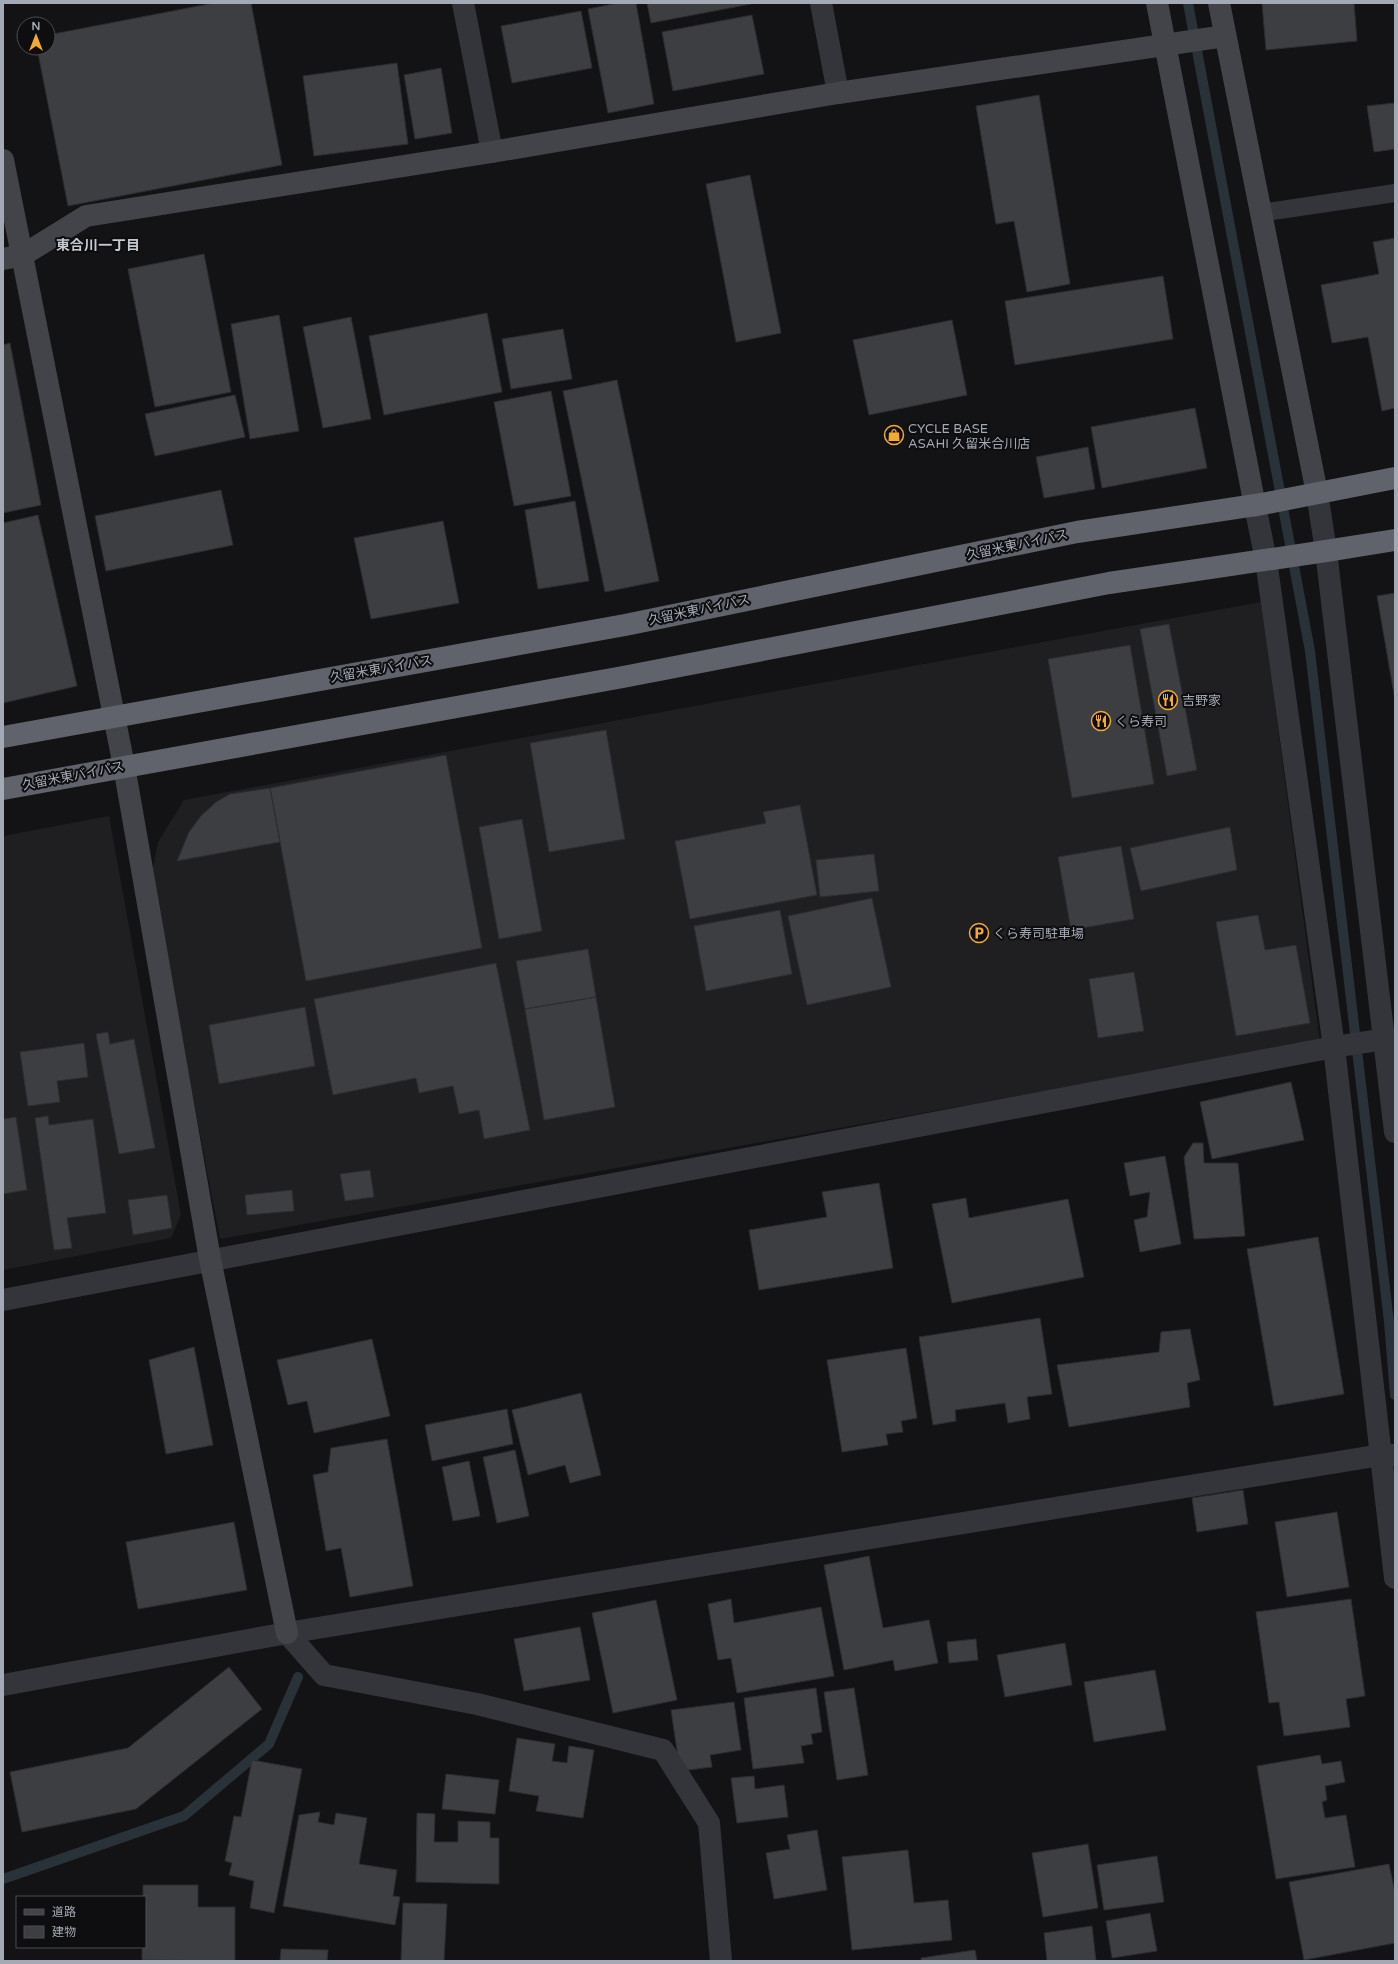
<svg xmlns="http://www.w3.org/2000/svg" width="1398" height="1964" font-family="'Varela Round','Noto Sans JP',sans-serif">
  <style>
    .built { fill: #1f1f22 }
    .lines { fill: none; stroke-linecap: round; stroke-linejoin: round }
    .stream { stroke: #293239; stroke-width: 10 }
    .building { fill: #3d3e42; stroke: #2d2d31 }
    .lane { stroke: #34353a; stroke-width: 18 }
    .street { stroke: #34353a; stroke-width: 22 }
    .secondary { stroke: #42444a; stroke-width: 22 }
    .highway { stroke: #60636b; stroke-width: 22 }
    .labels { text-anchor: middle; stroke-width: 4; stroke-linejoin: round; paint-order: stroke }
    .poi-label { font-size: 13px; fill: #a4aab5; stroke: #0e0e10; text-anchor: start }
    .street-label { font-size: 13px; fill: #a4aab5; stroke: #0e0e10 }
    .neighbourhood-label { font-size: 14px; font-weight: bold; fill: #c5c9d1; stroke: #0e0e10 }
  </style>
  <rect width="100%" height="100%" fill="#131315"/>
  <path class="built" d="M1261,602L1320,1042L220,1239L151,877L158,842L184,800Z
    M109,816L181,1215L171,1238L3,1270V836Z"/>
  <g class="lines">
    <path class="stream" d="M1188,3L1310,651L1389,1322L1395,1395
      M3,1879L184,1816L269,1744L298,1677"/>
  </g>
  <path class="building" d="M214,3H251L282,165L68,206L37,48H48V35Z
    M618,3H636L654,104L608,113L588,9Z
    M647,3H756L651,23Z
    M1262,3H1354L1357,41L1266,50Z
    M581,11L592,68L512,83L501,26Z
    M752,15L764,74L673,91L662,32Z
    M397,63L408,144L314,156L303,76Z
    M441,68L452,133L415,139L404,75Z
    M1039,95L1070,284L1027,292L1014,221L996,224L976,106Z
    M1395,103V149L1374,152L1367,106Z
    M750,175L781,333L736,342L706,184Z
    M1395,238V408L1382,411L1368,337L1332,343L1321,285L1379,274L1373,242Z
    M204,254L231,392L155,407L128,269Z
    M1163,276L1173,339L1015,365L1005,301Z
    M487,313L502,392L384,415L369,336Z
    M279,315L299,431L250,439L231,324Z
    M351,317L371,419L323,428L303,327Z
    M952,320L967,395L869,415L853,340Z
    M563,329L572,379L511,389L502,339Z
    M10,343L41,505L3,513V345Z
    M617,380L659,581L605,592L563,391Z
    M551,391L571,496L514,506L494,402Z
    M235,395L245,437L155,456L145,414Z
    M1195,408L1207,468L1102,488L1091,427Z
    M1088,447L1095,489L1044,498L1036,457Z
    M221,490L233,545L106,571L95,516Z
    M575,501L589,581L538,589L525,510Z
    M38,515L77,686L3,703V523Z
    M443,521L459,603L371,619L354,538Z
    M1395,593V700L1377,596Z
    M1169,624L1197,770L1167,776L1140,629Z
    M1130,645L1154,784L1072,798L1048,659Z
    M606,730L625,839L549,852L530,743Z
    M446,755L482,948L306,981L270,788Z
    M270,788L280,842L177,861L189,832L201,816L216,802L230,794Z
    M800,805L817,895L690,919L675,841L766,823L763,812Z
    M522,819L542,931L499,939L479,827Z
    M1230,827L1237,870L1141,891L1130,848Z
    M1121,846L1134,919L1071,930L1058,857Z
    M874,854L879,891L820,897L816,860Z
    M872,898L891,987L807,1005L788,916Z
    M780,910L792,974L706,991L694,926Z
    M1258,915L1265,950L1296,945L1310,1023L1236,1036L1216,922Z
    M588,949L596,997L525,1009L516,961Z
    M496,963L530,1130L484,1139L479,1110L459,1114L453,1086L419,1093L416,1078L333,1095L314,999Z
    M1134,972L1144,1031L1098,1038L1089,979Z
    M596,997L615,1107L544,1120L525,1009Z
    M305,1007L315,1066L219,1084L209,1025Z
    M108,1032L110,1044L134,1039L155,1148L119,1154L96,1034Z
    M84,1043L88,1077L57,1081L60,1102L28,1106L20,1052Z
    M1291,1082L1304,1140L1212,1159L1200,1102Z
    M48,1116L49,1125L93,1119L106,1213L67,1218L72,1248L54,1250L35,1118Z
    M16,1117L27,1190L3,1194V1119Z
    M1193,1143H1203L1204,1163H1238L1245,1236L1194,1239L1184,1157Z
    M1165,1156L1181,1244L1140,1252L1134,1220L1147,1217L1150,1192L1130,1196L1124,1163Z
    M370,1170L374,1197L345,1201L340,1174Z
    M879,1183L893,1268L759,1290L749,1230L827,1217L822,1192Z
    M292,1190L294,1211L247,1215L245,1195Z
    M167,1195L172,1228L133,1235L128,1200Z
    M966,1198L969,1218L1068,1199L1084,1277L952,1303L932,1204Z
    M1318,1237L1344,1394L1274,1406L1247,1249Z
    M1040,1318L1052,1394L1027,1397L1030,1419L1008,1423L1005,1403L955,1410L956,1421L933,1425L919,1337Z
    M1190,1329L1200,1380L1187,1383L1190,1407L1069,1427L1057,1365L1159,1352L1161,1332Z
    M372,1339L390,1416L314,1433L307,1401L288,1405L277,1360Z
    M194,1347L213,1445L166,1454L149,1360Z
    M906,1348L917,1418L901,1421L903,1432L886,1434L888,1445L842,1452L827,1360Z
    M581,1393L601,1475L570,1483L565,1465L528,1475L512,1410Z
    M507,1409L513,1444L432,1461L425,1425Z
    M387,1439L413,1586L350,1597L341,1548L326,1551L313,1475L328,1472L331,1448Z
    M515,1450L529,1516L497,1523L483,1457Z
    M469,1461L480,1516L453,1521L442,1467Z
    M1243,1490L1248,1524L1197,1532L1192,1498Z
    M1337,1512L1349,1587L1287,1597L1275,1522Z
    M234,1522L247,1590L138,1609L126,1542Z
    M869,1556L883,1628L929,1620L938,1663L895,1671L893,1660L844,1670L824,1565Z
    M731,1599L734,1623L821,1607L834,1676L737,1693L731,1658L718,1660L708,1604Z
    M1351,1599L1365,1696L1346,1699L1350,1727L1284,1736L1279,1702L1269,1703L1256,1612Z
    M656,1600L677,1700L613,1713L592,1613Z
    M580,1627L590,1680L524,1691L514,1639Z
    M976,1639L978,1660L949,1663L947,1642Z
    M1065,1643L1072,1685L1005,1697L997,1655Z
    M229,1667L262,1709L136,1809L22,1832L10,1772L128,1748Z
    M1155,1670L1166,1730L1094,1742L1084,1682Z
    M816,1688L822,1732L811,1734L813,1744L801,1746L804,1763L753,1769L744,1698Z
    M854,1688L868,1775L837,1780L824,1692Z
    M734,1702L741,1750L710,1755L712,1767L680,1771L671,1710Z
    M517,1738L555,1744L552,1761L567,1763L569,1746L594,1750L583,1818L536,1811L539,1796L509,1791Z
    M1320,1755L1322,1764L1341,1761L1345,1782L1325,1786L1327,1800L1322,1802L1325,1818L1346,1815L1355,1867L1276,1879L1257,1766Z
    M252,1760L302,1769L274,1913L250,1908L254,1881L229,1875L232,1863L225,1861L234,1816L241,1817Z
    M446,1774L499,1780L495,1814L442,1809Z
    M754,1776L755,1789L784,1785L788,1817L737,1823L731,1778Z
    M320,1812L318,1822L334,1825L336,1813L367,1818L359,1864L397,1870L393,1896L400,1897L395,1925L283,1906L299,1815Z
    M417,1813L435,1814L434,1842H458V1821L490,1822V1838H499V1884L416,1882Z
    M817,1830L827,1890L774,1899L766,1853L790,1849L787,1835Z
    M1088,1844L1098,1908L1043,1917L1032,1853Z
    M908,1850L914,1903L948,1900L952,1940L852,1950L842,1857Z
    M1157,1856L1164,1902L1104,1910L1097,1865Z
    M1389,1864L1395,1893V1943L1304,1960L1289,1882Z
    M143,1885H198V1907H235V1961L142,1960V1947H145V1897H143Z
    M403,1903L447,1904L444,1961H401Z
    M1150,1913L1157,1951L1112,1958L1106,1921Z
    M1092,1926L1096,1961H1047L1044,1933Z
    M281,1949L328,1950L327,1961H280Z
    M975,1950L977,1961H921V1958Z"/>
  <g class="lines">
    <path class="lane" d="M1260,213L1395,193"/>
    <path class="street" d="M463,3L492,152
      M821,3L838,93
      M1317,493L1326,551L1395,1132
      M1255,506L1266,560L1334,1047L1395,1578
      M3,1300L1334,1047L1385,1039
      M3,1685L287,1633
      M721,1961L709,1823L663,1750L477,1704L324,1675L287,1633L1381,1455H1395"/>
    <path class="secondary" d="M1157,3L1255,506
      M1219,3L1317,493
      M3,160L124,766L210,1259L287,1633
      M3,259L23,255L86,216L492,152L838,93L1225,36"/>
    <path class="highway" d="M3,737L625,625L1077,532L1262,504L1395,478
      M3,789L623,677L1109,583L1326,551L1395,540"/>
  </g>
  <defs>
    <g id="shop-ring" transform="scale(1)"><circle r="9.5" fill="#0e0e10" stroke="#f4aa2c" stroke-width="1.5"/><path d="M-5-2.5h2.3a2.7 3.5 0 0 1 5.4 0H5L5.5 6h-11ZM-1.5-2.5h3a1.5 2.3 0 0 0-3 0Z" fill="#f4aa2c"/></g>
    <g id="restaurant-ring" transform="scale(1)"><circle r="9.5" fill="#0e0e10" stroke="#f4aa2c" stroke-width="1.5"/><path d="M-5-6h1v4h1v-4h1v4h1v-4h1v5L-1.5 .5V6h-2V.5L-5-1ZM5-6V6H3V1.5H1.5Q1.5-4 5-6Z" fill="#f4aa2c"/></g>
    <g id="parking-ring" transform="scale(1)"><circle r="9.5" fill="#0e0e10" stroke="#f4aa2c" stroke-width="1.5"/><path d="M-3.5-5.5H1a3.5 3.5 0 0 1 0 7H-1V5.5H-3.5ZM-1-3.4V-.6H.8a1.4 1.4 0 0 0 0-2.8Z" fill="#f4aa2c"/></g>
  </defs>
  <g fill-rule="evenodd">
    <use href="#shop-ring" x="894" y="435"/>
    <use href="#restaurant-ring" x="1168" y="700"/>
    <use href="#restaurant-ring" x="1101" y="721"/>
    <use href="#parking-ring" x="979" y="933"/>
  </g>
  <g class="labels">
    <g class="poi-label">
      <text x="908" y="433">CYCLE BASE<tspan x="908" dy="15">ASAHI 久留米合川店</tspan></text>
      <text x="1182" y="705">吉野家</text>
      <text x="1115" y="726">くら寿司</text>
      <text x="993" y="938">くら寿司駐車場</text>
    </g>
    <g class="street-label">
      <text transform="translate(1017 544) rotate(-12)" y="5">久留米東バイパス</text>
      <text transform="translate(699 609) rotate(-12)" y="5">久留米東バイパス</text>
      <text transform="translate(381 668) rotate(-10)" y="5">久留米東バイパス</text>
      <text transform="translate(73 775) rotate(-11)" y="5">久留米東バイパス</text>
    </g>
    <g class="neighbourhood-label">
      <text x="98" y="250">東合川一丁目</text>
    </g>
  </g>
  <rect width="1398" height="1964" fill="none" stroke="#a4aab5" stroke-width="8"/>
  <rect x="16" y="1896" width="130" height="52" fill="#0e0e10" stroke="#4a4c52"/>
  <rect x="24" y="1909" width="20" height="6" fill="#42444a" stroke="#4a4c52"/>
  <text x="52" y="1916" font-size="12" fill="#a4aab5">道路</text>
  <rect x="24" y="1926" width="20" height="12" fill="#3d3e42" stroke="#4a4c52"/>
  <text x="52" y="1936" font-size="12" fill="#a4aab5">建物</text>
  <g transform="translate(36 36)"><circle r="19" fill="#0e0e10" stroke="#4a4c52"/>
  <path d="M0-3L7 15L0 10L-7 15Z" fill="#f4aa2c"/>
  <text y="-6" font-size="11" font-weight="bold" text-anchor="middle" fill="#a4aab5">N</text>
  </g>
</svg>
